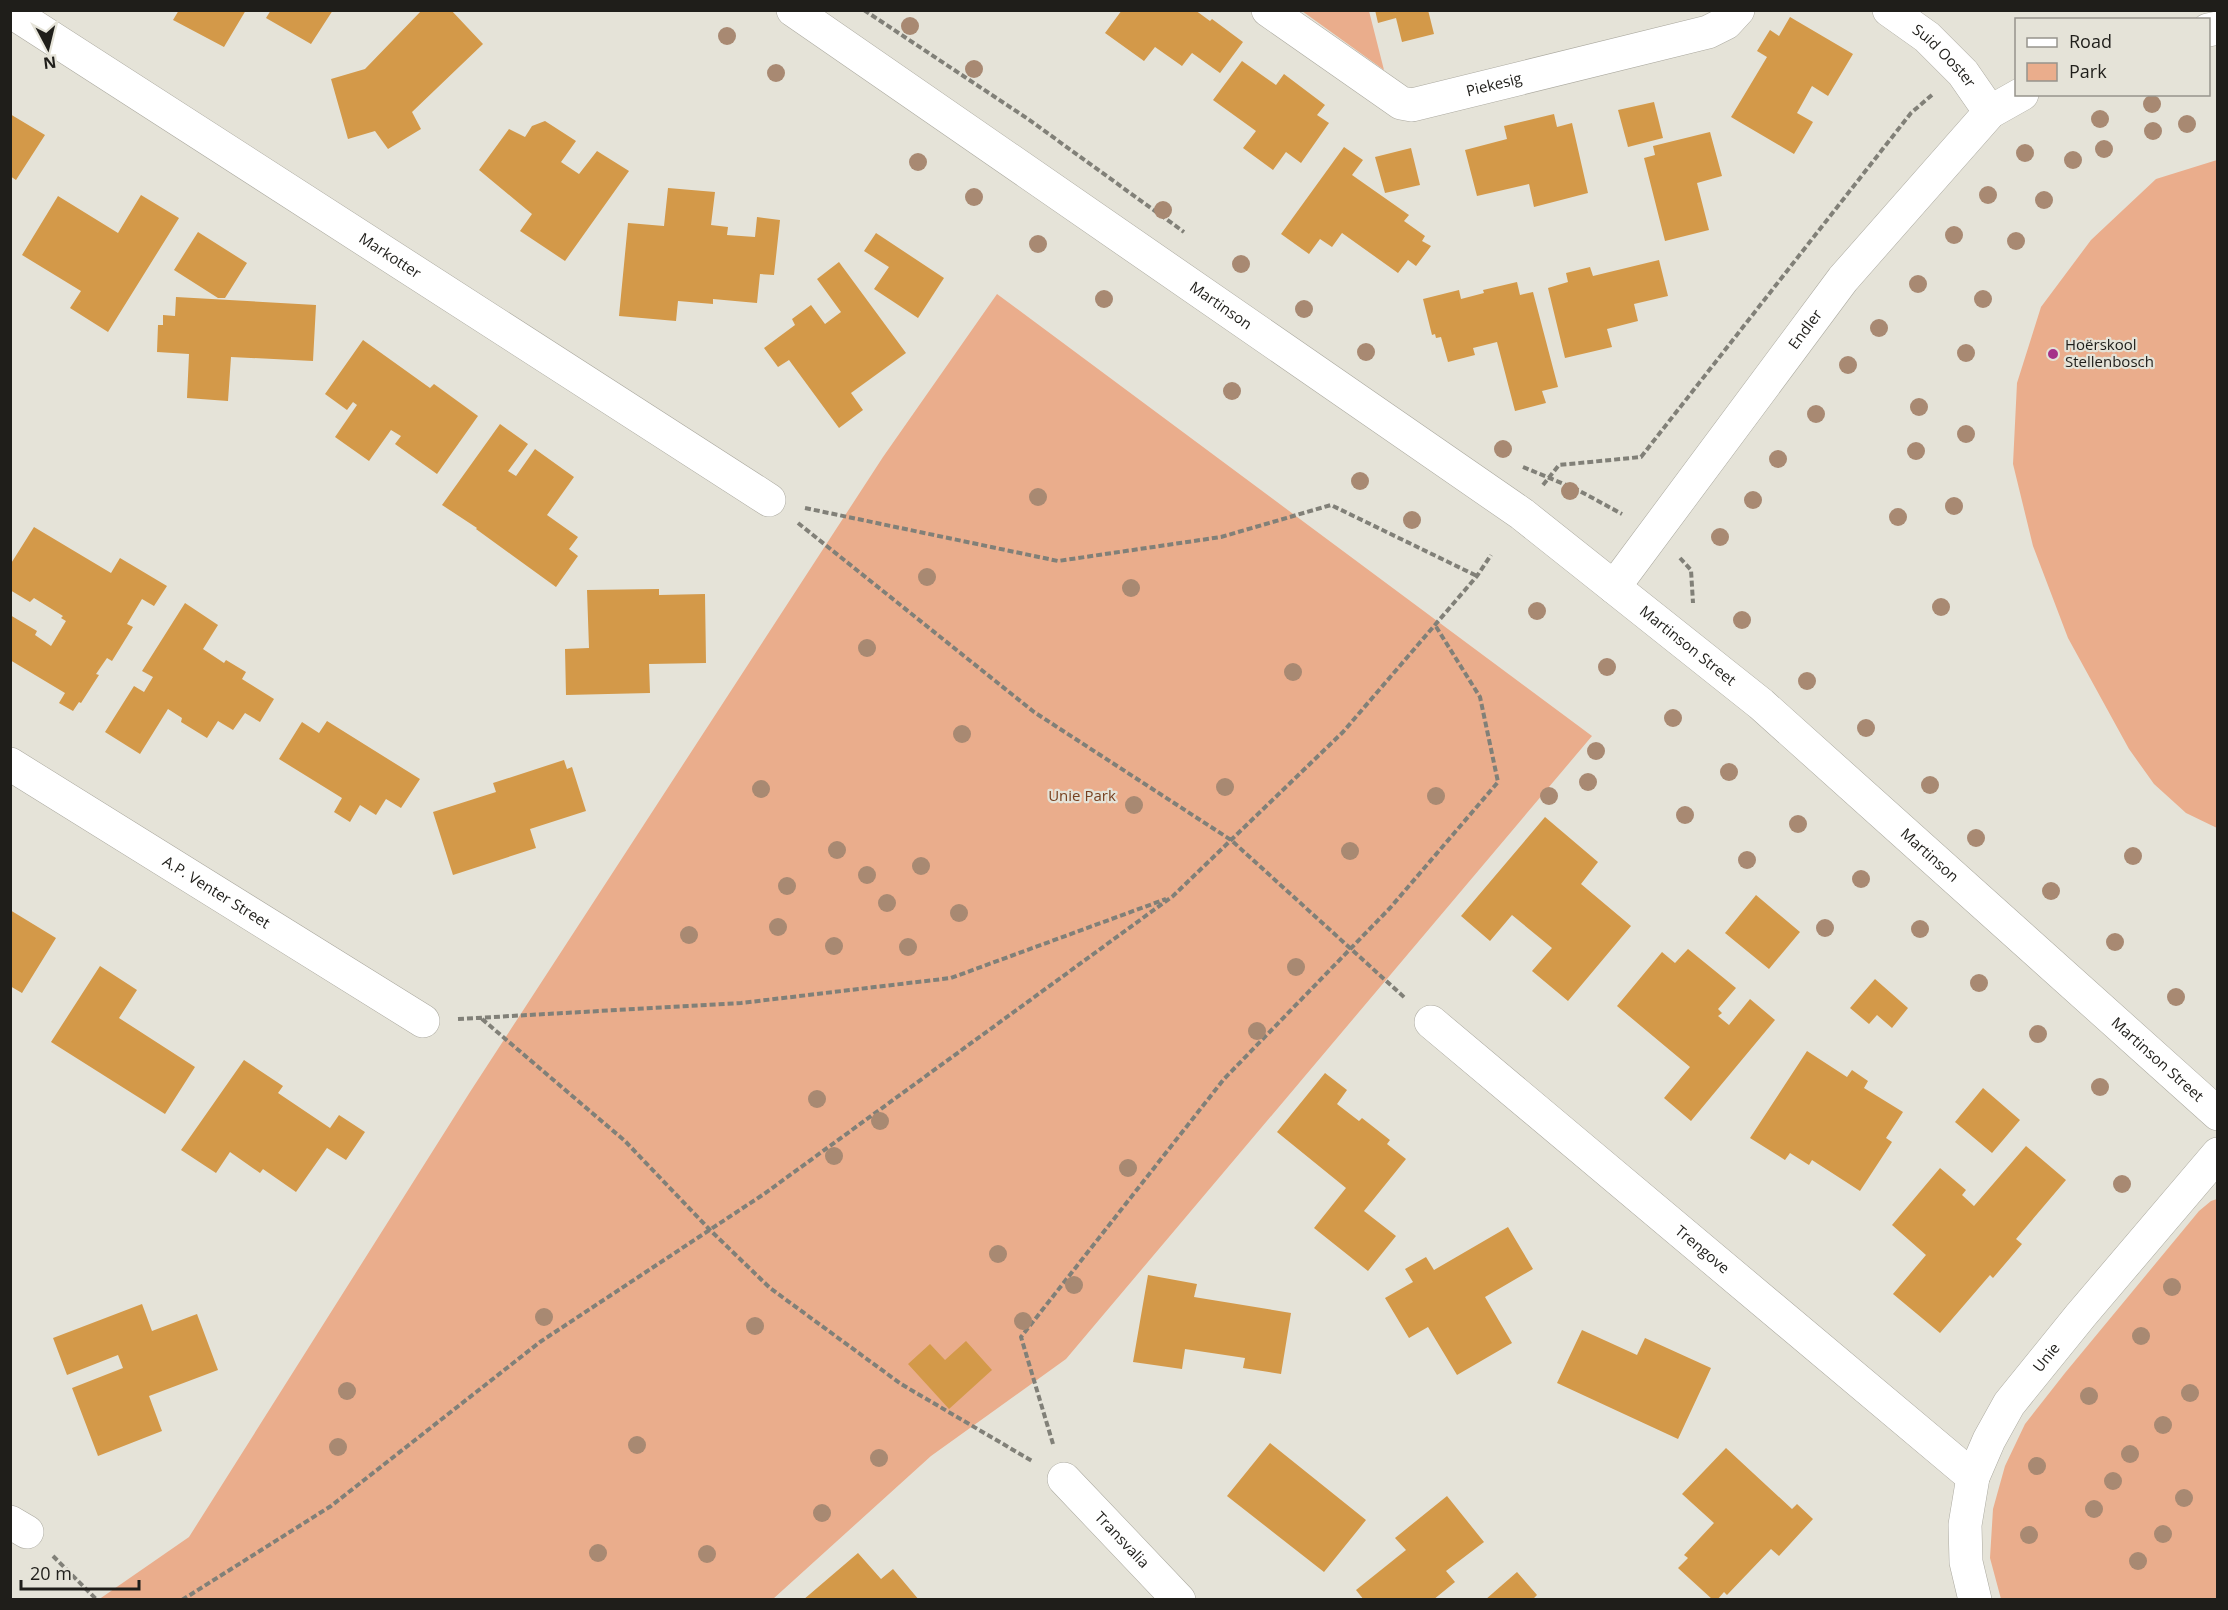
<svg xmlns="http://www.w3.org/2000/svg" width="2228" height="1610" font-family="'Open Sans',sans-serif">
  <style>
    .green { fill: #eaad8c }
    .building { fill: #d39949 }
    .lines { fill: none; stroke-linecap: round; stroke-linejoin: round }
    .minor-casing { stroke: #acaaa0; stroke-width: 34 }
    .tertiary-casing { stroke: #acaaa0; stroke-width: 34 }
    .path { stroke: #818078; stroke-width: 4; stroke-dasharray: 6 3; stroke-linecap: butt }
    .minor { stroke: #fff; stroke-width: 33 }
    .tertiary { stroke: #fff; stroke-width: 33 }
    .tree { fill: #a88972 }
    .poi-dot { fill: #a5318a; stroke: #e5e3d8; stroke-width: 2 }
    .labels { text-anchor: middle; stroke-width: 4.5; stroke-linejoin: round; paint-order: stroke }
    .street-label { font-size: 15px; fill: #1f1e1a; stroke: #e5e3d8 }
    .poi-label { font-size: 15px; fill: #1f1e1a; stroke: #e5e3d8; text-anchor: start }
    .park-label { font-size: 15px; fill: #763f1e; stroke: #e5e3d8 }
  </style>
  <rect width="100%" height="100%" fill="#e5e3d8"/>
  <path class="green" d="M1302,11H1369L1384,70Z
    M2217,160H2218L2217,828L2186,813L2154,784L2129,749L2068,638L2033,546L2013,464L2017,383L2041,307L2091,240L2156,179Z
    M997,294L1592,736L1066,1359L931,1456L773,1599L98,1600L189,1537L470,1092L883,457Z
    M2217,1199V1598L2216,1600L2001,1599L1990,1558L1993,1509L2005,1466L2025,1424L2065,1373L2199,1211L2211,1201Z"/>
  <path class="building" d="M179,10H246L224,47L173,20Z
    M271,10H333L311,44L266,18Z
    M422,10H451L483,44L412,112L421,129L388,149L375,131L348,139L331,79L365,69Z
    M1122,10H1195L1210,21L1212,19L1243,42L1220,73L1192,53L1182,66L1155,47L1144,61L1105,33Z
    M1375,10H1428L1434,34L1402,42L1396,18L1378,23Z
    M1790,17L1853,54L1828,96L1812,86L1797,113L1813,122L1794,154L1731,117L1767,57L1757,51L1770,30L1779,36Z
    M1242,61L1276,85L1284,74L1325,105L1317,115L1329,123L1301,163L1286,152L1273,170L1243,148L1256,131L1213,100Z
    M1654,102L1663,138L1628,147L1618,110Z
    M10,114L45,135L16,180L10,176Z
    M1554,114L1557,127L1572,123L1588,193L1534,207L1529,184L1477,196L1465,150L1507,139L1504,126Z
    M545,121L576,141L561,162L579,174L597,151L629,171L565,261L520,231L532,214L479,170L509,129L525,137L532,126Z
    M1710,132L1722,176L1697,183L1709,230L1665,241L1644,158L1655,155L1653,146Z
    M1344,147L1363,160L1352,175L1409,215L1404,221L1425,236L1422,241L1431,246L1416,266L1408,260L1398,273L1342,233L1332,247L1320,239L1309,254L1281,234Z
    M1411,148L1420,185L1385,193L1375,157Z
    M668,188L715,192L711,225L728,227L727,235L755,237L757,217L780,220L774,275L760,274L757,303L713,299V304L678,301L676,321L619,316L628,223L664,226Z
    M141,195L179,218L108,332L70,308L81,291L22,255L58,196L118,233Z
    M198,232L247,263L225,298H218L174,270Z
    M876,233L944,278L918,318L874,289L889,267L864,251Z
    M1659,260L1668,296L1634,304L1638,321L1607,329L1612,347L1565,358L1548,288L1568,282L1566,273L1590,267L1593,276Z
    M839,262L906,353L851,393L863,410L839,428L789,360L778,367L764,348L795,325L792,319L811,305L825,324L841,312L817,279Z
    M1517,282L1520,295L1533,292L1558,387L1542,391L1546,403L1515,411L1497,342L1473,348L1475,355L1448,362L1441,337L1436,338L1435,334L1432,335L1423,299L1459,290L1461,299L1484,293L1483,290Z
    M176,297L316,305L313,361L231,357L228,401L187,398L189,354L157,352L158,325H163V315L175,316Z
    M363,340L430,388L434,384L478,416L437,474L395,444L401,436L391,430L369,461L335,437L357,405L353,402L347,410L325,394Z
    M500,424L528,444L508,471L516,476L535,449L574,477L547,515L578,537L569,549L578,556L556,587L476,529L477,528L442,505Z
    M34,527L111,573L120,558L167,586L154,606L142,599L127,624L133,627L112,661L107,658L96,674L99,675L81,703L79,702L73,711L59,703L65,693L10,660V615L37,631L35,635L51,646L66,621L61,618L63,616L34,598L30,602L10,590V565Z
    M659,589V595L705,594L706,663L649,664L650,693L566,695L565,649L589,648L587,590Z
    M185,603L218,625L203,649L224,663L226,660L246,672L242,679L274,699L260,722L245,713L233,730L218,721L207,738L181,722L182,718L168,709L140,754L105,732L134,686L144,692L153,677L142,671Z
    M327,721L420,779L401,808L386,799L376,815L360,805L350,822L334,812L342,798L279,759L302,722L319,733Z
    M564,760L567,769L572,767L586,811L530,829L536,848L453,875L433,812L496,792L493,783Z
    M1545,817L1598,862L1581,884L1631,926L1568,1001L1532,971L1552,948L1512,915L1490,941L1461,916Z
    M1756,895L1800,932L1769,969L1725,933Z
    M10,910L56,938L22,993L10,986Z
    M1688,949L1736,988L1718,1009L1722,1013L1718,1016L1729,1025L1750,999L1775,1020L1691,1121L1664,1098L1690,1067L1617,1006L1662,952L1675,963Z
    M100,966L137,990L119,1018L195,1067L165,1114L51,1042Z
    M1875,979L1908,1008L1892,1028L1877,1015L1869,1024L1850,1008Z
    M1807,1051L1847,1077L1852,1070L1868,1081L1864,1088L1903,1112L1886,1138L1892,1142L1860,1191L1812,1160L1809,1165L1790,1153L1785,1160L1750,1138Z
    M244,1060L283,1086L278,1093L330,1128L339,1115L365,1132L346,1160L327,1148L296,1192L263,1169L260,1173L230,1152L216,1173L181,1150Z
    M1325,1073L1347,1090L1337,1104L1359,1121L1362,1118L1390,1140L1387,1144L1406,1159L1364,1211L1396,1236L1368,1271L1314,1228L1346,1188L1277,1132Z
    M1983,1088L2020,1120L1992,1153L1955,1122Z
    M2026,1146L2066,1180L2016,1239L2022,1244L1993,1278L1990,1275L1940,1333L1893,1294L1926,1255L1892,1225L1940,1168L1966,1190L1962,1195L1974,1206Z
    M1508,1227L1533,1269L1485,1297L1512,1343L1457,1375L1428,1327L1409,1338L1385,1298L1413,1282L1405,1269L1426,1257L1434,1270Z
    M1148,1275L1197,1284L1194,1297L1291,1313L1281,1374L1243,1368L1245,1358L1185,1349L1182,1369L1133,1362Z
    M142,1304L152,1331L197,1314L218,1370L149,1396L162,1431L98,1456L72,1388L123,1368L118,1355L67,1375L53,1338Z
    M1582,1330L1637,1355L1645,1338L1711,1368L1678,1439L1557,1383Z
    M966,1341L992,1370L949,1409L908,1364L930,1344L945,1360Z
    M1270,1443L1366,1520L1324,1572L1227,1496Z
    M1726,1448L1792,1509L1797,1504L1813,1519L1779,1556L1771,1549L1727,1595L1724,1592L1717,1600H1713L1678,1568L1688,1558L1684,1555L1714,1523L1682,1494Z
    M1447,1496L1484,1542L1446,1571L1455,1582L1433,1600H1364L1356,1590L1406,1550L1395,1538Z
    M858,1553L881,1579L893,1569L919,1600H803Z
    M1517,1572L1537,1595L1532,1600H1485Z"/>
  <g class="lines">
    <g class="minor-casing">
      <g id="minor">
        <path id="s1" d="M1268,10L1401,103L1412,105L1708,32L1726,23L1738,10"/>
        <path id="s2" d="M1889,10L1927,37L1963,73L1990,112"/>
        <path id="s3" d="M10,11L769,500"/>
        <path d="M2208,30L2218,28"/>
        <path id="s4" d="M1614,587L1843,279L1990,112L2022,94"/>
        <path id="s5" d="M10,764L423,1021"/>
        <path id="s6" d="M1431,1022L1973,1477"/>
        <path id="s7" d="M1064,1479L1179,1600"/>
        <path d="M10,1522L27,1532"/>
        <path id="s8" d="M1975,1600L1966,1562L1965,1525L1973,1477L1989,1440L2009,1404L2081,1315L2218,1154"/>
      </g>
    </g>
    <g class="tertiary-casing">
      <g id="tertiary">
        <path id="s9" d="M793,10L1522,514L1761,704L2218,1114"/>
      </g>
    </g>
    <path class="path" d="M864,10L1028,119L1184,232
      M1523,467L1576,489L1622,514
      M1543,485L1559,465L1641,457L1911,113L1933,94
      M805,508L1058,561L1221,537L1331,505L1477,576
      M798,523L1034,712L1231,840L1405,998
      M1680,558L1691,570L1693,603
      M458,1019L741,1003L951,978L1166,899
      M482,1019L625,1141L710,1230L770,1288L901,1384L1032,1461
      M1053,1444L1021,1337L1224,1079L1390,908L1498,782L1480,697L1435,625
      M53,1556L97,1600
      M182,1600L331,1506L540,1342L764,1194L1173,896L1343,732L1477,576L1491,555"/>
    <use href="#minor" class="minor"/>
    <use href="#tertiary" class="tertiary"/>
  </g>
  <g class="tree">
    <circle cx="910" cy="26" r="9"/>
    <circle cx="727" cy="36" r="9"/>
    <circle cx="974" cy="69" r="9"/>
    <circle cx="776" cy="73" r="9"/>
    <circle cx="2152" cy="104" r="9"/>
    <circle cx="2100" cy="119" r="9"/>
    <circle cx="2187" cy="124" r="9"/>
    <circle cx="2153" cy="131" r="9"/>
    <circle cx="2104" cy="149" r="9"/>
    <circle cx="2025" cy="153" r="9"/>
    <circle cx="2073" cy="160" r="9"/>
    <circle cx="918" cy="162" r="9"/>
    <circle cx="1988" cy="195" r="9"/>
    <circle cx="974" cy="197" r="9"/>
    <circle cx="2044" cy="200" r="9"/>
    <circle cx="1163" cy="210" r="9"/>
    <circle cx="1954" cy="235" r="9"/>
    <circle cx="2016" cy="241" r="9"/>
    <circle cx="1038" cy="244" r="9"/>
    <circle cx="1241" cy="264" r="9"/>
    <circle cx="1918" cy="284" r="9"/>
    <circle cx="1104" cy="299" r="9"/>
    <circle cx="1983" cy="299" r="9"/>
    <circle cx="1304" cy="309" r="9"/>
    <circle cx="1879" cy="328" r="9"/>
    <circle cx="1366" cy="352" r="9"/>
    <circle cx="1966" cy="353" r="9"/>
    <circle cx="1848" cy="365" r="9"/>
    <circle cx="1232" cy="391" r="9"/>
    <circle cx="1919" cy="407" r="9"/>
    <circle cx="1816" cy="414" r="9"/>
    <circle cx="1966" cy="434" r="9"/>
    <circle cx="1503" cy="449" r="9"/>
    <circle cx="1916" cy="451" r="9"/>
    <circle cx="1778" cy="459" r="9"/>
    <circle cx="1360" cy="481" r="9"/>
    <circle cx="1570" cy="491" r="9"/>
    <circle cx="1038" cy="497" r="9"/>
    <circle cx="1753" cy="500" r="9"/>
    <circle cx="1954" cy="506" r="9"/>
    <circle cx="1898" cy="517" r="9"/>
    <circle cx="1412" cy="520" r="9"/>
    <circle cx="1720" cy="537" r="9"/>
    <circle cx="927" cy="577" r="9"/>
    <circle cx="1131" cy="588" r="9"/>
    <circle cx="1941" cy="607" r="9"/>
    <circle cx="1537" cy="611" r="9"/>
    <circle cx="1742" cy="620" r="9"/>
    <circle cx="867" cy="648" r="9"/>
    <circle cx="1607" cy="667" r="9"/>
    <circle cx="1293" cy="672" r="9"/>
    <circle cx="1807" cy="681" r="9"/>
    <circle cx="1673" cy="718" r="9"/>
    <circle cx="1866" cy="728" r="9"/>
    <circle cx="962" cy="734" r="9"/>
    <circle cx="1596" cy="751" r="9"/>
    <circle cx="1729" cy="772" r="9"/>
    <circle cx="1588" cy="782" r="9"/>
    <circle cx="1930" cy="785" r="9"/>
    <circle cx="1225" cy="787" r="9"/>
    <circle cx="761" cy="789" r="9"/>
    <circle cx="1436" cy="796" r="9"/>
    <circle cx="1549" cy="796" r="9"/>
    <circle cx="1134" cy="805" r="9"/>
    <circle cx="1685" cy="815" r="9"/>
    <circle cx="1798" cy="824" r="9"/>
    <circle cx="1976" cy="838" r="9"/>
    <circle cx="837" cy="850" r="9"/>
    <circle cx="1350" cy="851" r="9"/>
    <circle cx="2133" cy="856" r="9"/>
    <circle cx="1747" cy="860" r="9"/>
    <circle cx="921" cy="866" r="9"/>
    <circle cx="867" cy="875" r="9"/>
    <circle cx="1861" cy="879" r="9"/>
    <circle cx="787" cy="886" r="9"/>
    <circle cx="2051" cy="891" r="9"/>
    <circle cx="887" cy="903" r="9"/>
    <circle cx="959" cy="913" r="9"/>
    <circle cx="778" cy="927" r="9"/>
    <circle cx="1825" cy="928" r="9"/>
    <circle cx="1920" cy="929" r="9"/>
    <circle cx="689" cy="935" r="9"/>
    <circle cx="2115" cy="942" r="9"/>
    <circle cx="834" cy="946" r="9"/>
    <circle cx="908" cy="947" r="9"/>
    <circle cx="1296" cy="967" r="9"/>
    <circle cx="1979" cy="983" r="9"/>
    <circle cx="2176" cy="997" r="9"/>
    <circle cx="1257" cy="1031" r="9"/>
    <circle cx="2038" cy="1034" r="9"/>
    <circle cx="2100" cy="1087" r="9"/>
    <circle cx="817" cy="1099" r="9"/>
    <circle cx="880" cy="1121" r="9"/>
    <circle cx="834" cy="1156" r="9"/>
    <circle cx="1128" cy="1168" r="9"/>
    <circle cx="2122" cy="1184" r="9"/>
    <circle cx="998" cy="1254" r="9"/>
    <circle cx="1074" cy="1285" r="9"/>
    <circle cx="2172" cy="1287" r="9"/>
    <circle cx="544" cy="1317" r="9"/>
    <circle cx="1023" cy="1321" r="9"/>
    <circle cx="755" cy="1326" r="9"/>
    <circle cx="2141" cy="1336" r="9"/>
    <circle cx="347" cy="1391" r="9"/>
    <circle cx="2190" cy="1393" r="9"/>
    <circle cx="2089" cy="1396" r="9"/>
    <circle cx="2163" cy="1425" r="9"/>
    <circle cx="637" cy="1445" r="9"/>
    <circle cx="338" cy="1447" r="9"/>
    <circle cx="2130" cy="1454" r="9"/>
    <circle cx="879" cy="1458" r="9"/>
    <circle cx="2037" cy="1466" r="9"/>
    <circle cx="2113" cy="1481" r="9"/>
    <circle cx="2184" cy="1498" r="9"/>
    <circle cx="2094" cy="1509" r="9"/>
    <circle cx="822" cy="1513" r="9"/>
    <circle cx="2163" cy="1534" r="9"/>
    <circle cx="2029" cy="1535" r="9"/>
    <circle cx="598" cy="1553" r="9"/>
    <circle cx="707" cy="1554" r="9"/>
    <circle cx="2138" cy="1561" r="9"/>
  </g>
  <circle class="poi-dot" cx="2053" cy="354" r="6"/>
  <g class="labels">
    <g class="street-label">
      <text dy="5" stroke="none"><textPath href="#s2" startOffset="72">Suid Ooster</textPath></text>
      <text dy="5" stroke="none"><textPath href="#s1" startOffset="258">Piekesig</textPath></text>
      <text dy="5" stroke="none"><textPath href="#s3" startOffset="452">Markotter</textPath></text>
      <text dy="5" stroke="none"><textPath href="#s9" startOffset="520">Martinson</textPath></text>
      <text dy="5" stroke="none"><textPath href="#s4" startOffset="321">Endler</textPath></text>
      <text dy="5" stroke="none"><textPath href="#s9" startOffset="1098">Martinson Street</textPath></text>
      <text dy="5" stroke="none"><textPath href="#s9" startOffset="1418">Martinson</textPath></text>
      <text dy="5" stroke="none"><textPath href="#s5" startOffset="243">A.P. Venter Street</textPath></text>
      <text dy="5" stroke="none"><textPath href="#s9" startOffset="1724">Martinson Street</textPath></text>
      <text dy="5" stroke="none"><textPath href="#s6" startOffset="354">Trengove</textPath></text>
      <text dy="5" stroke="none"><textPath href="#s8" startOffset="266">Unie</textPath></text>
      <text dy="5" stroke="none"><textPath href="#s7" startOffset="84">Transvalia</textPath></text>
    </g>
    <g class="poi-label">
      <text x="2065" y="350">Hoërskool<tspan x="2065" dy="17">Stellenbosch</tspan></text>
    </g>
    <g class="park-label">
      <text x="1082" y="801">Unie Park</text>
    </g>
  </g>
  <rect width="2228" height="1610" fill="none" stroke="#1f1e1a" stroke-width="24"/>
  <rect x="2015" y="18" width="195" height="78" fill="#e5e3d8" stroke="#96948c" stroke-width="1.5"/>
  <rect x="2027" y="38" width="30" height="9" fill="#ffffff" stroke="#96948c" stroke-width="1.5"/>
  <text x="2069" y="48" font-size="18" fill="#1f1e1a">Road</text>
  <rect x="2027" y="63" width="30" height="18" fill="#eaad8c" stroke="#96948c" stroke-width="1.5"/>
  <text x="2069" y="78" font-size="18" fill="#1f1e1a">Park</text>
  <g transform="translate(48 48) rotate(173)" stroke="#e5e3d8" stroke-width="4.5" paint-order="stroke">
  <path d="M0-4.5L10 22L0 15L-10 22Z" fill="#1f1e1a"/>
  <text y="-9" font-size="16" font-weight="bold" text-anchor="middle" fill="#1f1e1a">N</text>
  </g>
  <path d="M21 1580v9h118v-9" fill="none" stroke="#1f1e1a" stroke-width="3"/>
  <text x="30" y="1580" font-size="18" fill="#1f1e1a" stroke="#e5e3d8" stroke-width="4.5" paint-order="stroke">20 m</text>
</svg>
